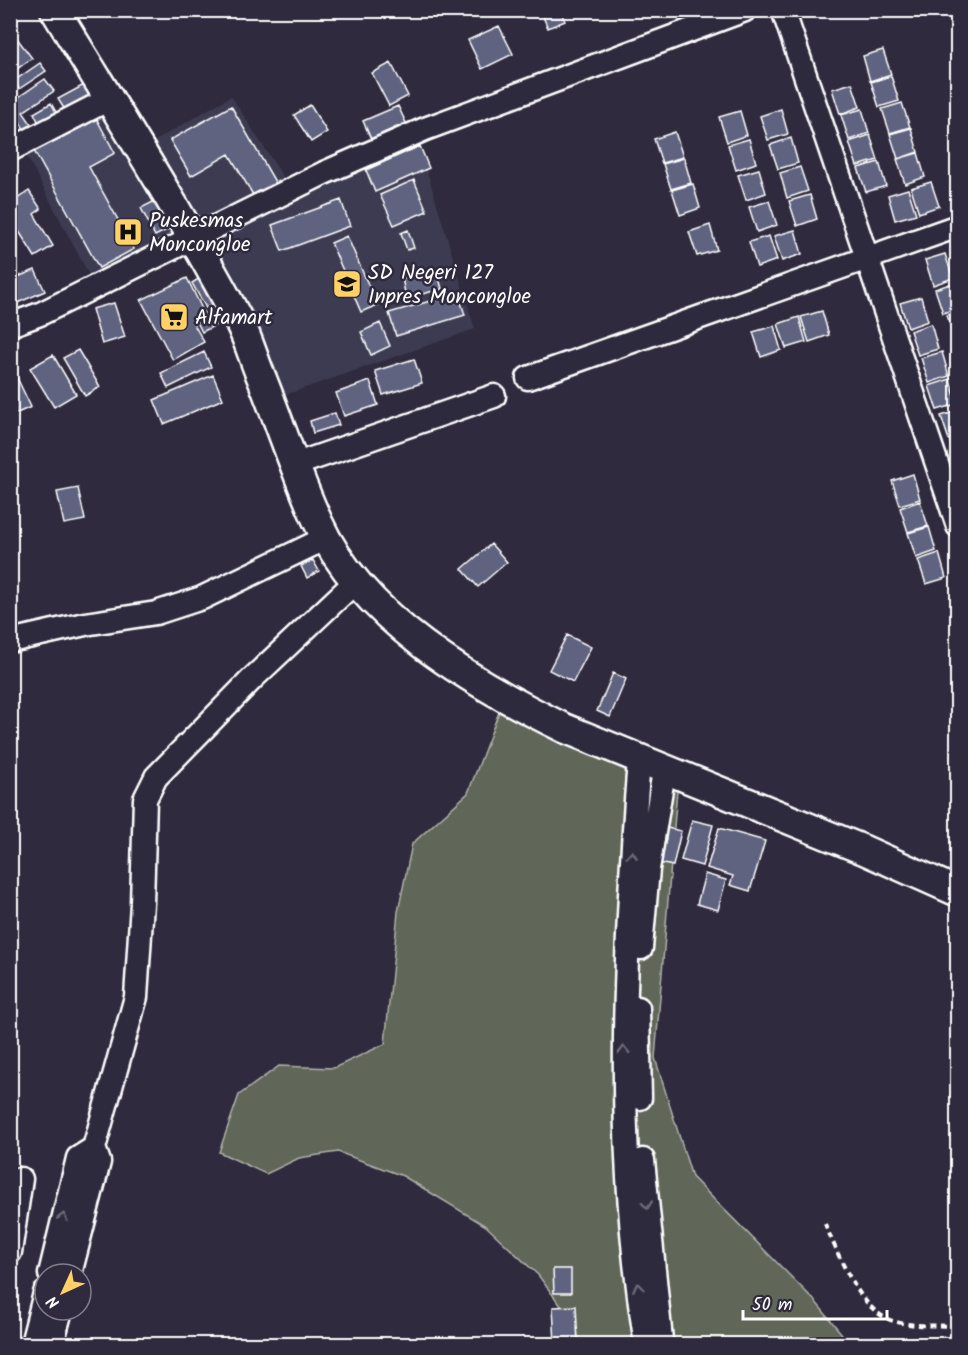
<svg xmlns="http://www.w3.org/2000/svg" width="968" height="1355" font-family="Kalam,sans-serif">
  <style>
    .built { fill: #3d3b51 }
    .green { fill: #616658; stroke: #b0b2ac; stroke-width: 1.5 }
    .building { fill: #5e6480; stroke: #fff; stroke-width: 1.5 }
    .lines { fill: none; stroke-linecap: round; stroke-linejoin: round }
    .minor-casing { stroke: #fff; stroke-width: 27 }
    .major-casing { stroke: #fff; stroke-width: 33 }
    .path { stroke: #fff; stroke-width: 4; stroke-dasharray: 6 4.5; stroke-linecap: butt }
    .minor { stroke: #2f2a3d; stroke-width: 22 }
    .major { stroke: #2f2a3d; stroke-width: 28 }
    .oneway { stroke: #6d6a77 }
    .labels { text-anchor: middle; stroke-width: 5; stroke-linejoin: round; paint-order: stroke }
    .poi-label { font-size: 21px; fill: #fff; stroke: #2f2a3d; text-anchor: start }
  </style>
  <rect width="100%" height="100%" fill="#2f2a3d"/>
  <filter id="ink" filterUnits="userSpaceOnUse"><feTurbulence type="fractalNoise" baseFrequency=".0167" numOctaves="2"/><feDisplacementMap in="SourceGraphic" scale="12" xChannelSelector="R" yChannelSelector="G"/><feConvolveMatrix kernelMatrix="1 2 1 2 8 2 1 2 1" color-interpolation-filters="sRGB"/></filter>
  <g filter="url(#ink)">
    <path class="built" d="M120,96L148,145L231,96L287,183L92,281L24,151Z
      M418,142L475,329L285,395L211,239Z"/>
    <path class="green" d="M504,699L679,766L655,1058L692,1177L815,1301L850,1344H580L576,1326L538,1275L486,1226L403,1176L338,1152L299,1158L266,1174L219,1152L239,1095L279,1066L334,1068L385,1044L398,912L412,844L468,793Z"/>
    <path class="building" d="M540,10H560L565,21L548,28Z
      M499,26L513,54L482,69L468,40Z
      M16,37L32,58L10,74V41Z
      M883,50L891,74L870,81L863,56Z
      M40,63L46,71L19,89L14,81Z
      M391,63L408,96L389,106L372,73Z
      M891,76L899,101L879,107L871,82Z
      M45,79L54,91L23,112L32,125L25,130L16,117L10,121V103Z
      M852,83L860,107L840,114L832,89Z
      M84,85L93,101L68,115L58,99Z
      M51,103L57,114L39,123L34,113Z
      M902,103L910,127L890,133L882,109Z
      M310,105L327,132L311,142L294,115Z
      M231,106L278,187L256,200L229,154L191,176L170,140Z
      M398,106L406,123L371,139L363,121Z
      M781,109L788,134L768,140L760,116Z
      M862,109L869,133L849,140L841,115Z
      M740,111L747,135L727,142L719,117Z
      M95,116L115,153L89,167L134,249L99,268L33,149Z
      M911,128L918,152L898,159L890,134Z
      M675,132L683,157L662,163L654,139Z
      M870,135L878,160L857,166L849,142Z
      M791,138L798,163L778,169L770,145Z
      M749,139L756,163L736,170L728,145Z
      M420,146L429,168L375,192L366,170Z
      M918,153L925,177L905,184L897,159Z
      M684,158L691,183L671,189L663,164Z
      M879,162L886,186L866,192L858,168Z
      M800,167L808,191L787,198L780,173Z
      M759,169L766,193L746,200L738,175Z
      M414,180L427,211L394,225L380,195Z
      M931,182L939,206L919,213L911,188Z
      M693,184L700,208L680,215L672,190Z
      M908,189L916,214L895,220L888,195Z
      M29,191L41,209L34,214L53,246L35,257L10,217V210L17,206L14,201Z
      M810,195L817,219L797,226L789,201Z
      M159,199L173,227L155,236L141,208Z
      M341,200L350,226L282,251L272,225Z
      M769,201L777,225L757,232L749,207Z
      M710,225L717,250L697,256L689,232Z
      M408,230L414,248L407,250L401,233Z
      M795,230L802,254L782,261L774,236Z
      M347,236L377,305L361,312L331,243Z
      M769,236L777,260L757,267L749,242Z
      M945,254L953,278L933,285L925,260Z
      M35,270L45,291L13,305L10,280Z
      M437,270L442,289L406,298L402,278Z
      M203,276L218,302L206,308L192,283Z
      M187,278L204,313L192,321L204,342L173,360L141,300Z
      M956,282L958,308L943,313L935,289Z
      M458,293L465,315L396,336L389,313Z
      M921,297L928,321L908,328L900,303Z
      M114,303L125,337L102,344L92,309Z
      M222,307L228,319L202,332L196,320Z
      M822,311L829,335L809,342L801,317Z
      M958,312V339L955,340L947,315Z
      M799,317L806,342L786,348L778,324Z
      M380,323L390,346L371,355L361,332Z
      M931,324L938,349L918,355L910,331Z
      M774,326L781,350L761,357L753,332Z
      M78,350L100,387L85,396L63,358Z
      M204,352L211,367L168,388L161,373Z
      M942,352L949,376L929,383L921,358Z
      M53,355L76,394L54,407L30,368Z
      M414,359L422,383L383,395L375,371Z
      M10,363L31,407L10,416Z
      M213,375L223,399L164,424L154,400Z
      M950,379L957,404L937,410L929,386Z
      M370,381L378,405L344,416L336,393Z
      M958,411V438L949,440L941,416Z
      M335,413L339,425L313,433L310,421Z
      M958,440V467L950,442Z
      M913,474L920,499L900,505L892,481Z
      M78,488L85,520L64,524L57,492Z
      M920,501L928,526L908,532L900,508Z
      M929,527L936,551L916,558L908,533Z
      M491,544L507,562L478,587L462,569Z
      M939,553L946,578L926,584L918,560Z
      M313,560L319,571L307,578L301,566Z
      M567,635L591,647L573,682L549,670Z
      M613,673L626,679L610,717L597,711Z
      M692,820L713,825L702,866L681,860Z
      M667,828L681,831L673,866L659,863Z
      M719,828L765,841L750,891L730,885L733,876L707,868Z
      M705,874L726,880L718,910L697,904Z
      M553,1269H571V1293H554Z
      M576,1306L578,1344H555L553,1307Z"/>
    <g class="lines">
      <g class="minor-casing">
        <path id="minor" d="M783,10L958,526
          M10,150L109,99
          M10,325L40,314L324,173L425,129L745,10
          M528,378L958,226
          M294,465L494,396
          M10,641L85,624L156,613L202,598L326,538
          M639,760C624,955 614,1151 646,1344
          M641,948L648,869L664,771
          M638,1008L640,1098
          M643,1160L661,1340
          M10,1181L21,1179L10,1252
          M50,1274L78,1158L94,1148
          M70,1274L99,1162L94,1148L136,997L142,903L145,799L156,777L253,678L355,582
          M32,1344L45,1293
          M52,1344L61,1310"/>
      </g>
      <g class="major-casing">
        <path id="major" d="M55,10C118,114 183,216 240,323C248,339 253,357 260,374C280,423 296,474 318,522C362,619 472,683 564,728L864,850L958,892"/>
      </g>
      <path class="path" d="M825,1224C838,1253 859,1311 893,1321C912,1327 937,1325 958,1326"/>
      <use href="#minor" class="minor"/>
      <use href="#major" class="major"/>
    </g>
    <defs><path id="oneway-chevron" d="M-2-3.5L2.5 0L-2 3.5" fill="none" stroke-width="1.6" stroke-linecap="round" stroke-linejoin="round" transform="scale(1.5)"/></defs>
    <g class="oneway">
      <use href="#oneway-chevron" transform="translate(632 855) rotate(-86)"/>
      <use href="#oneway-chevron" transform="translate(624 1050) rotate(-91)"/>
      <use href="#oneway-chevron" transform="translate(647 1205) rotate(84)"/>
      <use href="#oneway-chevron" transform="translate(63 1217) rotate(-76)"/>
      <use href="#oneway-chevron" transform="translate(638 1287) rotate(-98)"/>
    </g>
  </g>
  <defs>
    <g id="hospital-square" transform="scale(1.5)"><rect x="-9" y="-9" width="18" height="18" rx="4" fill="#ffd166" stroke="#2f2a3d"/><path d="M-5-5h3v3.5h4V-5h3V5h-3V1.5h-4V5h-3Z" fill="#111"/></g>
    <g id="school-square" transform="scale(1.5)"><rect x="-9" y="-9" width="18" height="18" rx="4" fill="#ffd166" stroke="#2f2a3d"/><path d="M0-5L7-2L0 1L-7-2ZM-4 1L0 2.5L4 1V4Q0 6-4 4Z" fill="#111"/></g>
    <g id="supermarket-square" transform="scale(1.5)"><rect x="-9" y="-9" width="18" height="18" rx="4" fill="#ffd166" stroke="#2f2a3d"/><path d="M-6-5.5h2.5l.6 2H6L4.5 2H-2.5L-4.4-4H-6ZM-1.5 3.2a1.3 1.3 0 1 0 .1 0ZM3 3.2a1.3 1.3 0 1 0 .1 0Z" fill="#111"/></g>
  </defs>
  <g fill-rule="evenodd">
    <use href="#hospital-square" x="128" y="232"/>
    <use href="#school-square" x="347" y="284"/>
    <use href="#supermarket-square" x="174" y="317"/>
  </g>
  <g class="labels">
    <g class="poi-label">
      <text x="149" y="227">Puskesmas<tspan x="149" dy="24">Moncongloe</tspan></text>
      <text x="368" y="279">SD Negeri 127<tspan x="368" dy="24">Inpres Moncongloe</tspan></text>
      <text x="195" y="324">Alfamart</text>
    </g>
  </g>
  <rect width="968" height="1355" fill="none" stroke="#2f2a3d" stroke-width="36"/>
  <rect x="18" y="18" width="932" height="1319" fill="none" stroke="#fff" stroke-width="2" filter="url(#ink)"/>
  <g transform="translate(63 1292) rotate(225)"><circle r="28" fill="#2f2a3d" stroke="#827f8b" stroke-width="1.5"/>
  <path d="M0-4.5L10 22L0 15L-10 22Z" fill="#ffd166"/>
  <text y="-9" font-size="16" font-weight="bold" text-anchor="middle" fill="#ffffff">N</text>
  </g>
  <path d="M743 1310v9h144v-9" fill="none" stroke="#ffffff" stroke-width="3"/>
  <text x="752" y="1310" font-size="18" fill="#ffffff" stroke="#2f2a3d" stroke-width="4.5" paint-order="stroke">50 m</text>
</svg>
